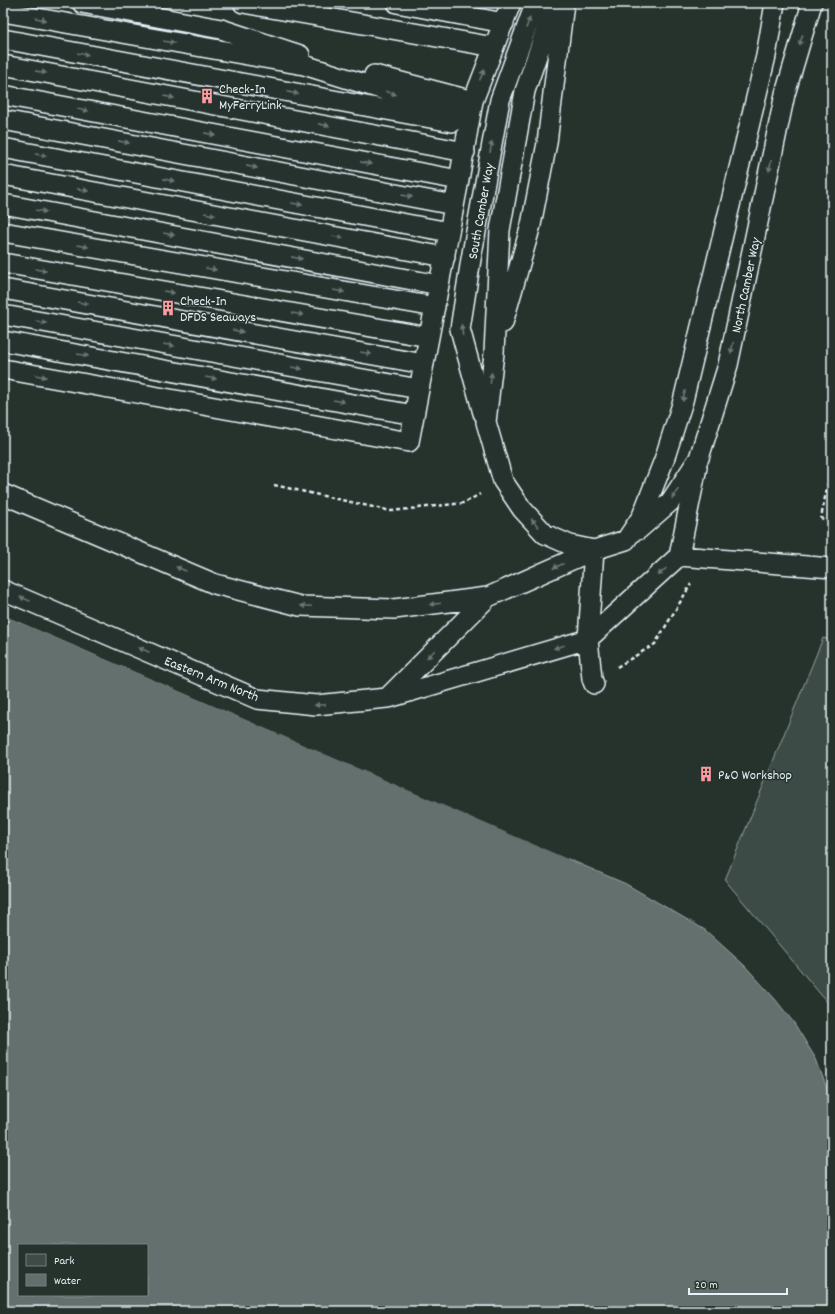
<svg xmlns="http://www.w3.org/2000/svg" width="835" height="1314" font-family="Dekko,sans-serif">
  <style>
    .green { fill: #3e4b47; stroke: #939ea0 }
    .water { fill: #636f6d; stroke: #98a3a5; fill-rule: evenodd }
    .pier { fill: #26332d }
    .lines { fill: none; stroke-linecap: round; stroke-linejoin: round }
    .lane-casing { stroke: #e8f1f8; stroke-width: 22 }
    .path { stroke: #e8f1f8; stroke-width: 2.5; stroke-dasharray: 4 3; stroke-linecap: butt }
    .lane { stroke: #26332d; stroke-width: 19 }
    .oneway { fill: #6a7674 }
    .labels { text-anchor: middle; stroke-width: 3; stroke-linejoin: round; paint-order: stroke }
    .poi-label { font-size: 14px; fill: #e8f1f8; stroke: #26332d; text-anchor: start }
    .street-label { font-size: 14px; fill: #e8f1f8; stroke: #26332d }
  </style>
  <rect width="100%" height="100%" fill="#26332d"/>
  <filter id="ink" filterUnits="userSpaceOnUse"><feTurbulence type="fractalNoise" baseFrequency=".025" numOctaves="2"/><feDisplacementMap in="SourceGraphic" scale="8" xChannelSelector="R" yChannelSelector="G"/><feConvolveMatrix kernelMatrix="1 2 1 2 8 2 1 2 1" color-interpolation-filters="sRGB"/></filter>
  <g filter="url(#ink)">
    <path class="green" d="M823,638L832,640V1008L725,880Z"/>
    <path class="water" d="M3,615L626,884L705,930L744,965L775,999L794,1023L816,1059L832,1102V1311H3ZM19,1245H147V1295H19Z"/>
    <path class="pier" d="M3,613L568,857L567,859L3,615Z"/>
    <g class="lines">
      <g class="lane-casing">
        <path id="lane" d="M82,3L221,29L300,55
          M243,3L494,47
          M397,3L504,23
          M555,3L525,91L500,230L494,353L486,422L503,481L522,509L545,534L570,545L594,550L626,540L642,516L664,460L683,401L766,56L775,3
          M3,12L304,65L470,117
          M3,39L452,122
          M3,65L465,152
          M374,75L473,101
          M3,95L459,180
          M3,120L454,205
          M3,148L449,232
          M3,175L445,257
          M3,204L439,285
          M3,232L435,307
          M3,263L429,337
          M3,289L424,364
          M3,315L419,389
          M503,323L531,225L547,143L564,3
          M3,341L414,415
          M3,369L409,442L459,180L473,101L511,3
          M483,413L460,329L471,259L500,100L534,7L537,3
          M3,494L215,584L300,606L394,609L488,597L594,550L588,639L592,679L594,684
          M638,530L670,502L699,458L728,365L785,94L812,3
          M679,556L832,568
          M3,590L257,699L316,705L387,698L488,597
          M389,698L588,639L679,556L697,467"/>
      </g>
      <path class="path" d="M832,462L821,518L832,522
        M274,485L391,511L464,503L480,494
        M617,667L655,644L691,584"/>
      <use href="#lane" class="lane"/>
    </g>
    <defs><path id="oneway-solid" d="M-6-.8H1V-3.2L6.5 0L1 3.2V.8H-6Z"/></defs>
    <g class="oneway">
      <use href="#oneway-solid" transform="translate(41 19) rotate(10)"/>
      <use href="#oneway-solid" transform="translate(528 23) rotate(-70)"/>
      <use href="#oneway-solid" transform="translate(801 40) rotate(107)"/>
      <use href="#oneway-solid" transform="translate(169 42) rotate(10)"/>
      <use href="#oneway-solid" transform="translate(83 54) rotate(10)"/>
      <use href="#oneway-solid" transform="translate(41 72) rotate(11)"/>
      <use href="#oneway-solid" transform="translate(482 75) rotate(-66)"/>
      <use href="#oneway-solid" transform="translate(293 93) rotate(11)"/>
      <use href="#oneway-solid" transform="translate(391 93) rotate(17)"/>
      <use href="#oneway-solid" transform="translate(169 97) rotate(11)"/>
      <use href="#oneway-solid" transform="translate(83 110) rotate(11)"/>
      <use href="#oneway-solid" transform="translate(324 125) rotate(11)"/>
      <use href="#oneway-solid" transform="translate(210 134) rotate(11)"/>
      <use href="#oneway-solid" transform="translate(124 142) rotate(11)"/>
      <use href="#oneway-solid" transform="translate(491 147) rotate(-80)"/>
      <use href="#oneway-solid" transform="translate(41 155) rotate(11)"/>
      <use href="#oneway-solid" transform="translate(366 163) rotate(11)"/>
      <use href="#oneway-solid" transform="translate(770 166) rotate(102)"/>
      <use href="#oneway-solid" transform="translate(252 167) rotate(11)"/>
      <use href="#oneway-solid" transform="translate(169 180) rotate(11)"/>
      <use href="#oneway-solid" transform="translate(83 190) rotate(11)"/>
      <use href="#oneway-solid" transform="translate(407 196) rotate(11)"/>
      <use href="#oneway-solid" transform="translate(297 204) rotate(10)"/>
      <use href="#oneway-solid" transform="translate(41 211) rotate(10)"/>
      <use href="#oneway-solid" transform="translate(210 214) rotate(10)"/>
      <use href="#oneway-solid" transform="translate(169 234) rotate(10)"/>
      <use href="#oneway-solid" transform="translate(338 237) rotate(10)"/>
      <use href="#oneway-solid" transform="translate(83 246) rotate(10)"/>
      <use href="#oneway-solid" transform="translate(297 258) rotate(11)"/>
      <use href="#oneway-solid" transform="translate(211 269) rotate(10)"/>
      <use href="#oneway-solid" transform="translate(41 270) rotate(10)"/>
      <use href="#oneway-solid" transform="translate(339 291) rotate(10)"/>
      <use href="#oneway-solid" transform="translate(169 292) rotate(10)"/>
      <use href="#oneway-solid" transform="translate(83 303) rotate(10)"/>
      <use href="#oneway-solid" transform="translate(298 314) rotate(10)"/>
      <use href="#oneway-solid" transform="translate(41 322) rotate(10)"/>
      <use href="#oneway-solid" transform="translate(462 330) rotate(-97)"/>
      <use href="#oneway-solid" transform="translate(238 331) rotate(10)"/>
      <use href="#oneway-solid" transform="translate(169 345) rotate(10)"/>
      <use href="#oneway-solid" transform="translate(732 348) rotate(102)"/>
      <use href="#oneway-solid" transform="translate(366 353) rotate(10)"/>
      <use href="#oneway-solid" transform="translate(83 355) rotate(10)"/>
      <use href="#oneway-solid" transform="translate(297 368) rotate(10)"/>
      <use href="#oneway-solid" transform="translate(41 376) rotate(10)"/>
      <use href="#oneway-solid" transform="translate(211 378) rotate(10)"/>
      <use href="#oneway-solid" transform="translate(491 378) rotate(-83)"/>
      <use href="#oneway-solid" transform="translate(684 396) rotate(103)"/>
      <use href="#oneway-solid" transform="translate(339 401) rotate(10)"/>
      <use href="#oneway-solid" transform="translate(675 494) rotate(124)"/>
      <use href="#oneway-solid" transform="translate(535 523) rotate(-132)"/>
      <use href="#oneway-solid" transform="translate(558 566) rotate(156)"/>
      <use href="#oneway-solid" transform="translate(181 569) rotate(-157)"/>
      <use href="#oneway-solid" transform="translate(662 572) rotate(138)"/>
      <use href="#oneway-solid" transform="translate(25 599) rotate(-157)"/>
      <use href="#oneway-solid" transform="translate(435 604) rotate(173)"/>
      <use href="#oneway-solid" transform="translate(306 606) rotate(-177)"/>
      <use href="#oneway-solid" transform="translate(559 647) rotate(164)"/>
      <use href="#oneway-solid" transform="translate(144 650) rotate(-157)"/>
      <use href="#oneway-solid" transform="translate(431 654) rotate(135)"/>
      <use href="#oneway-solid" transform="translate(320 705) rotate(177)"/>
    </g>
  </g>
  <defs>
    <g id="building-bare" transform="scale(1.2)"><path d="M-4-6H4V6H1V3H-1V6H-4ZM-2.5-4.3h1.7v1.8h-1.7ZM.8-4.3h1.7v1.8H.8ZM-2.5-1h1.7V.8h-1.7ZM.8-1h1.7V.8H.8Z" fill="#ff9aa2" stroke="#26332d" stroke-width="2.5" paint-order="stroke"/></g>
  </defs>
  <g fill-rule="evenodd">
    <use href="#building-bare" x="207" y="96"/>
    <use href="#building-bare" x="168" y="308"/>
    <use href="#building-bare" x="706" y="774"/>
  </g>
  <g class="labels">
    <g class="poi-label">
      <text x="219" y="93">Check-In<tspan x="219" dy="16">MyFerryLink</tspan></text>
      <text x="180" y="305">Check-In<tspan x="180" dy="16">DFDS Seaways</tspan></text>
      <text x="718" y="779">P&amp;O Workshop</text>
    </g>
    <g class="street-label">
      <text transform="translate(480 211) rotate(-80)" y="5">South Camber Way</text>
      <text transform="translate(745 285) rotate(-78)" y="5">North Camber Way</text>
      <text transform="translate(212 678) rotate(22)" y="5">Eastern Arm North</text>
    </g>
  </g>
  <rect width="835" height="1314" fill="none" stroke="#26332d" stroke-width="16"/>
  <rect x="8" y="8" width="819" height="1298" fill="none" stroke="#e8f1f8" stroke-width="1.5" filter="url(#ink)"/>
  <rect x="18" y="1244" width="130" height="52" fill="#26332d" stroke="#747f7e"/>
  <rect x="26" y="1254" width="20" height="12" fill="#3e4b47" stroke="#747f7e"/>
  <text x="54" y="1264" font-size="12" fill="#e8f1f8">Park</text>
  <rect x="26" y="1274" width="20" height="12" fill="#636f6d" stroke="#747f7e"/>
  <text x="54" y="1284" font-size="12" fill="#e8f1f8">Water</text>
  <path d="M689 1288v6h98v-6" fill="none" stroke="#e8f1f8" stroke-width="2"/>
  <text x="695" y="1288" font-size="12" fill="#e8f1f8" stroke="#26332d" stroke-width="3" paint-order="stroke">20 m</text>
</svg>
